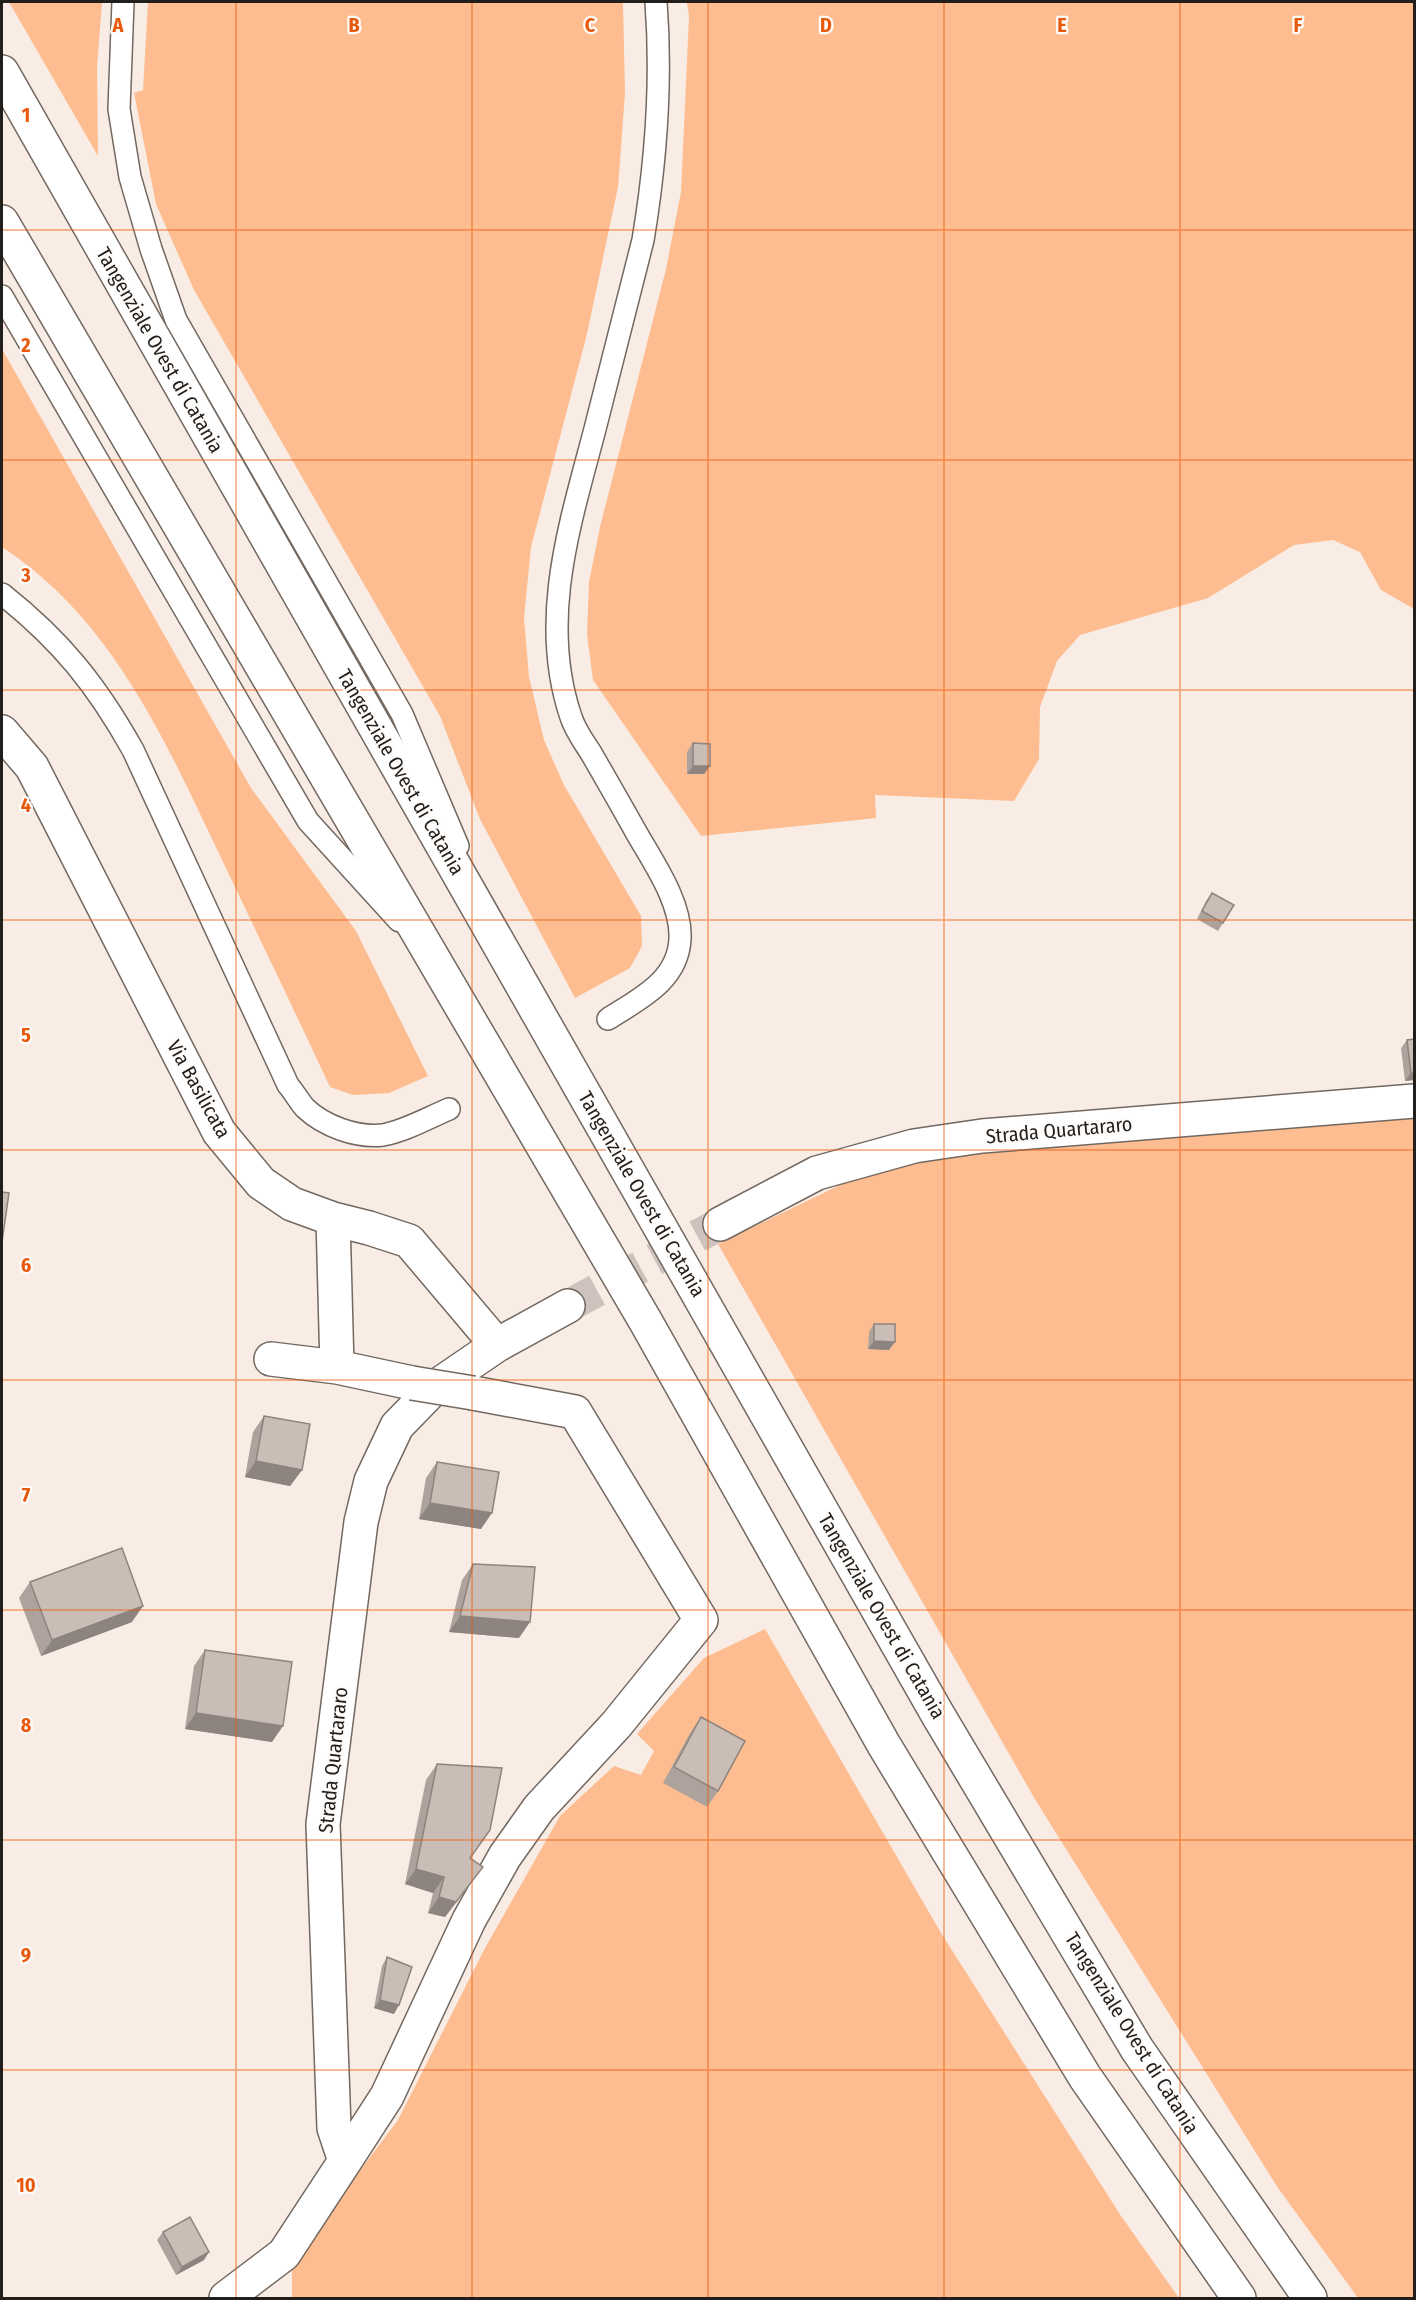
<svg xmlns="http://www.w3.org/2000/svg" width="1416" height="2300" font-family="'Fira Sans Condensed',sans-serif">
  <style>
    .green { fill: #fdbd90 }
    .lines { fill: none; stroke-linecap: round; stroke-linejoin: round }
    .street-tunnel { stroke: #cec3bc; stroke-width: 33; stroke-dasharray: 33 16; stroke-linecap: butt }
    .lane-casing { stroke: #726860; stroke-width: 24 }
    .street-casing { stroke: #726860; stroke-width: 36 }
    .highway-casing { stroke: #726860; stroke-width: 36 }
    .lane { stroke: #fff; stroke-width: 21 }
    .street { stroke: #fff; stroke-width: 33 }
    .highway { stroke: #fff; stroke-width: 33 }
    .street-bridge-casing { stroke: #726860; stroke-width: 36; stroke-linecap: butt }
    .street-bridge { stroke: #fff; stroke-width: 33 }
    .wall { fill: #ada39c }
    .shaded-wall { fill: #8d847f }
    .building { fill: #c9bdb5; stroke: #8d847f; stroke-width: 1.5 }
    .grid { fill: none; stroke: #e8590c; stroke-width: 1.5; stroke-opacity: 0.55 }
    .labels { text-anchor: middle; stroke-width: 4.5; stroke-linejoin: round; paint-order: stroke }
    .street-label { font-size: 20px; fill: #221e1b; stroke: #fefcfa }
    .grid-label { font-size: 20px; text-anchor: middle; font-weight: bold; fill: #e8590c; stroke: #fefcfa; stroke-width: 4.5; stroke-linejoin: round; paint-order: stroke }
  </style>
  <rect width="100%" height="100%" fill="#f9ece4"/>
  <path class="green" d="M9,2H102L97,68L98,156Z
    M148,2H623L625,93L618,187L587,334L531,547L524,618L529,677L544,740L564,785L641,916L642,946L630,968L575,998L480,819L440,716L194,290L156,204L134,93L143,90Z
    M687,2H1414V609L1381,590L1360,552L1333,540L1294,545L1208,598L1080,635L1057,661L1040,707L1039,759L1014,801L875,795L876,818L701,836L593,680L587,634L589,582L600,527L666,269L681,192L689,17Z
    M2,349L251,788L356,931L428,1076L389,1093L353,1095L330,1087C295,1012 259,937 223,862C167,745 114,620 2,547Z
    M1414,1114V2298H1358L1278,2188L1036,1801L718,1244L873,1169L980,1151Z
    M765,1629L941,1933L1121,2216L1179,2298H292V2261L398,2120L485,1948L560,1816L614,1766L641,1775L654,1751L637,1734L704,1658Z"/>
  <g class="lines">
    <path class="street-tunnel" d="M568,1306L720,1224"/>
    <g class="lane-casing">
      <path id="lane" d="M123,2L119,109L130,177L151,249L176,320L402,714L458,846
        M2,296L308,821L399,921
        M2,594C61,641 96,684 133,750L288,1085C294,1092 299,1101 305,1108C324,1126 356,1138 383,1135C405,1131 428,1118 449,1109
        M608,1019C639,999 678,981 680,939C682,903 653,862 636,832C621,805 606,779 591,753C584,742 575,730 571,717C538,620 570,524 595,429C611,366 627,303 643,240C656,162 662,81 656,2"/>
    </g>
    <g class="street-casing">
      <path id="street" d="M2,732L32,767L219,1132L261,1183L292,1204L333,1219L369,1228L409,1241L497,1345
        M333,1219L337,1367L412,1383
        M720,1224L817,1173L914,1146L982,1136L1414,1101
        M271,1359L337,1367
        M345,2161L387,2096L469,1920L505,1856L539,1808L616,1725L701,1620L575,1412L473,1393
        M226,2298L284,2254L345,2161L334,2128L323,1824L361,1522L371,1481L397,1426L434,1388L497,1345L568,1306"/>
    </g>
    <g class="highway-casing">
      <path id="highway" d="M2,72L938,1715L1137,2049L1310,2298
        M2,222L646,1322L884,1745L1085,2077L1239,2298"/>
    </g>
    <use href="#lane" class="lane"/>
    <use href="#street" class="street"/>
    <use href="#highway" class="highway"/>
    <g class="street-bridge-casing">
      <path id="street-bridge" d="M412,1383L473,1393"/>
    </g>
    <use href="#street-bridge" class="street-bridge"/>
  </g>
  <path class="wall" d="M693,743L710,766L704,774H687V752Z
    M1212,893L1223,923L1218,931L1197,919L1206,901Z
    M1407,1040L1414,1080L1405,1081L1401,1048Z
    M874,1324L889,1350L868,1349L869,1332Z
    M264,1416L302,1470L290,1486L245,1477L253,1432Z
    M437,1462L481,1529L419,1519L426,1478Z
    M473,1564L519,1638L449,1632L462,1580Z
    M30,1582L132,1622L41,1656L19,1598Z
    M205,1650L272,1742L185,1729L194,1666Z
    M701,1717L718,1791L707,1807L663,1783L690,1733Z
    M437,1764L470,1858L483,1867L445,1917L428,1913L433,1893L405,1884L426,1780Z
    M387,1957L394,2014L374,2008L382,1966Z
    M163,2232L204,2260L176,2275L157,2240Z"/>
  <path class="shaded-wall" d="M693,766H710L704,774H687Z
    M1411,1073H1414V1080L1405,1081Z
    M874,1341L895,1342L889,1350L868,1349Z
    M256,1461L302,1470L290,1486L245,1477Z
    M430,1503L492,1513L481,1529L419,1519Z
    M143,1606L132,1622L41,1656L52,1640Z
    M460,1616L530,1622L519,1638L449,1632Z
    M196,1713L283,1726L272,1742L185,1729Z
    M483,1867L445,1917L428,1913L439,1897Z
    M416,1869L444,1877L433,1893L405,1884Z
    M380,2000L399,2005L394,2014L374,2008Z
    M209,2252L204,2260L176,2275L182,2267Z"/>
  <path class="building" d="M693,743L710,744V766H693Z
    M1212,893L1234,905L1223,923L1202,911Z
    M1414,1039V1073H1411L1407,1040Z
    M2,1192L9,1193L2,1242Z
    M874,1324H895V1342L874,1341Z
    M264,1416L310,1424L302,1470L256,1461Z
    M437,1462L499,1472L492,1513L430,1503Z
    M122,1548L143,1606L52,1640L30,1582Z
    M473,1564L535,1567L530,1622L460,1616Z
    M205,1650L292,1662L283,1726L196,1713Z
    M701,1717L745,1741L718,1791L674,1767Z
    M437,1764L502,1768L490,1830L470,1858L483,1867L456,1902L439,1897L444,1877L416,1869Z
    M387,1957L412,1967L399,2005L380,2000Z
    M190,2217L209,2252L182,2267L163,2232Z"/>
  <path class="grid" d="M236,2V2298M472,2V2298M708,2V2298M944,2V2298M1180,2V2298M2,230H1414M2,460H1414M2,690H1414M2,920H1414M2,1150H1414M2,1380H1414M2,1610H1414M2,1840H1414M2,2070H1414"/>
  <g class="labels">
    <g class="street-label">
      <text transform="translate(160 350) rotate(60)" y="7">Tangenziale Ovest di Catania</text>
      <text transform="translate(401 772) rotate(60)" y="7">Tangenziale Ovest di Catania</text>
      <text transform="translate(199 1089) rotate(61)" y="7">Via Basilicata</text>
      <text transform="translate(1059 1130) rotate(-5)" y="7">Strada Quartararo</text>
      <text transform="translate(642 1194) rotate(60)" y="7">Tangenziale Ovest di Catania</text>
      <text transform="translate(882 1616) rotate(60)" y="7">Tangenziale Ovest di Catania</text>
      <text transform="translate(333 1760) rotate(-84)" y="7">Strada Quartararo</text>
      <text transform="translate(1132 2033) rotate(58)" y="7">Tangenziale Ovest di Catania</text>
    </g>
  </g>
  <g class="grid-label">
    <text x="118" y="32">A</text>
    <text x="354" y="32">B</text>
    <text x="590" y="32">C</text>
    <text x="826" y="32">D</text>
    <text x="1062" y="32">E</text>
    <text x="1298" y="32">F</text>
    <text x="26" y="122">1</text>
    <text x="26" y="352">2</text>
    <text x="26" y="582">3</text>
    <text x="26" y="812">4</text>
    <text x="26" y="1042">5</text>
    <text x="26" y="1272">6</text>
    <text x="26" y="1502">7</text>
    <text x="26" y="1732">8</text>
    <text x="26" y="1962">9</text>
    <text x="26" y="2192">10</text>
  </g>
  <rect width="1416" height="2300" fill="none" stroke="#221e1b" stroke-width="6"/>
</svg>
